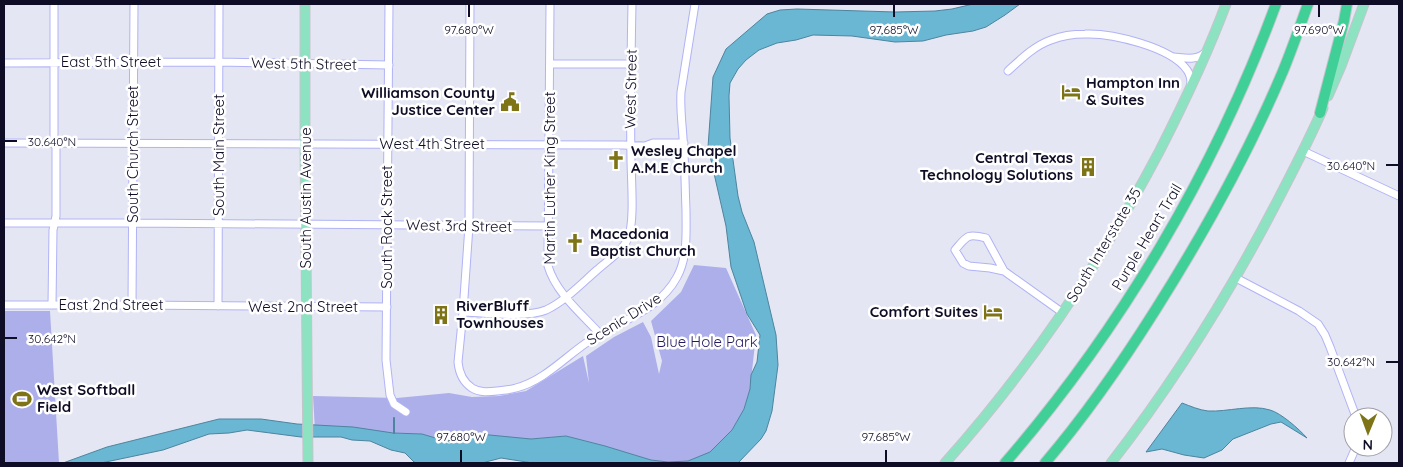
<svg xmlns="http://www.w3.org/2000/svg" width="1403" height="467" font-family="Quicksand,sans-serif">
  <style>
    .green { fill: #adafeb }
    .water { fill: #69b7d2; stroke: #4e849e }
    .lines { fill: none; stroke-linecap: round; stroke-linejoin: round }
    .stream { stroke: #4e849e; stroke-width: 2 }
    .minor-casing { stroke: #b1b3f6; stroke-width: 9 }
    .major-casing { stroke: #c5c5cb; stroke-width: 11 }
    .highway-casing { stroke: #c5c5cb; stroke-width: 12 }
    .minor { stroke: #fff; stroke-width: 7 }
    .major { stroke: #8ce2c1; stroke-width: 9 }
    .highway { stroke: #3fcf97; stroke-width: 10 }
    .ticks { fill: none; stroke: #0f0d25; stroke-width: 2 }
    .labels { text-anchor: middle; stroke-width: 5; stroke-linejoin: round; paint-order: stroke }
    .street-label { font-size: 15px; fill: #0f0d25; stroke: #fff }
    .poi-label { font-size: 15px; font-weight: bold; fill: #0f0d25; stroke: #fff; text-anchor: start }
    .park-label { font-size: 15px; fill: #241a5f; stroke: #fff }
    .ticks-label { font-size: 12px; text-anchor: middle; fill: #0f0d25; stroke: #fff; stroke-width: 5; stroke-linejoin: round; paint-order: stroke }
  </style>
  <rect width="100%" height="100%" fill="#e4e6f4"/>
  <path class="green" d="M694,265L726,268L756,335L750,389L744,409L732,430L711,452L688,461L668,462L651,460L605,446L566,436L531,439L463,436L439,439L422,434L315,431L313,396L397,398L449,393L472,397L499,396L526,391L583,356L589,383L586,356L614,337L643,322L651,337L659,374L662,361L651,321L681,292Z
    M4,311H50L59,463H4Z"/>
  <path class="water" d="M973,4H1020L1005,15L986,27L973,31L946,35L923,41L895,42L852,36L813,35L796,40L777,43L759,50L746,60L738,69L730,83L729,96L730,138L738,196L742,212L754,242L776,335L778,365L772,411L766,431L761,439L738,463H533L501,458L482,463H417L414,462L405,453L391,450L370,441L352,440L341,437H301L247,430L229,433L209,434L163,450L101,463H63L107,447L219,419H261L297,424L353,427L393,433L422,434L439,439L479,434L531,439L566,436L605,446L651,460L668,462L688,461L710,452L732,430L744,409L750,389L751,375L757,362L760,335L747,314L731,267L726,226L708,147L713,77L726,49L767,14L780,10L797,9L895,12L935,11L952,9Z
    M1182,403C1190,406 1199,410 1208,411C1228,412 1251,404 1270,410C1281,413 1299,429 1307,438L1281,422L1271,424L1233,439L1222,450L1204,458L1184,455L1162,449L1146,452Z"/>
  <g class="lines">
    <path class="stream" d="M394,433V418"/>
    <g class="minor-casing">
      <path id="minor" d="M389,4L386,360L390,395L394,404L406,412
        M470,4L469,226L463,312L458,362C459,373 463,382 472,388C480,393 489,392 497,391C504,390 510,390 516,388C544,381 566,356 589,341C619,321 659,311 677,277C688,257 686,232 686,210C685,186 685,162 683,138C682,122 680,108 681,92L695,4
        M550,4L548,266C556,293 581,313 600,334
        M1174,57C1185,58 1197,61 1206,52
        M4,63L219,62L389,65
        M550,64H631
        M1008,71C1021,59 1034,46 1051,40C1061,36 1073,34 1085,34C1112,33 1171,47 1187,70C1190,74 1191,79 1191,84
        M4,143L623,145L645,146L653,150H684
        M645,146L653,143H684
        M1303,151L1399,196
        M4,223H133L549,226
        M1004,271L986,238C967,233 967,236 955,250L963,263L969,266L990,268L1004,271L1063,313
        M1236,278L1299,311L1318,324L1325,335L1330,347L1356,417
        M4,305H132L387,307
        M52,305L53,230L56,216V148L54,137V4
        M132,305L134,4
        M218,306L219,4
        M463,312C485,313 527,318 546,310C565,301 581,284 597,270C607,261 623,251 628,238C635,222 631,178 631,159C630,107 631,55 632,4
        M1349,463L1356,447"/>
    </g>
    <g class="major-casing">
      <path id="major" d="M305,4V144L308,463
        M1328,96L1341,66L1364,4
        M945,463C1029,369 1100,264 1159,152C1184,103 1207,55 1226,4
        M1111,463C1177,378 1234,286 1283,190C1297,163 1311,136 1323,108"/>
    </g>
    <g class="highway-casing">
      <path id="highway" d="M1320,113L1344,21L1347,4
        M1005,463C1121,329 1215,170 1276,4
        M1045,463C1086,415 1122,363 1156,309C1204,233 1248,154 1283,71C1292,49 1300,26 1308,4"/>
    </g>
    <use href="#minor" class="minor"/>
    <use href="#major" class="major"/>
    <use href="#highway" class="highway"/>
  </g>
  <path class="ticks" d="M469,17V5M894,17V5M1319,17V5M5,141H17M1386,165H1398M5,338H17M1386,362H1398M461,462V450M886,462V450"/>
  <defs>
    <g id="hotel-bare" transform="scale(1.5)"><path d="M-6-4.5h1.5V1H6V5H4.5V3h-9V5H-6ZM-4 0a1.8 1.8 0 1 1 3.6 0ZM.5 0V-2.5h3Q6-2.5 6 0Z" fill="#7e7417" stroke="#fff" stroke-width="2.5" paint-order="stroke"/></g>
    <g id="civic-bare" transform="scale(1.5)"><path d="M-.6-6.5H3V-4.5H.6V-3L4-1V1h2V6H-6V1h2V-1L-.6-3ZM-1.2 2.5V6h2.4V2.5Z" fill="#7e7417" stroke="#fff" stroke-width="2.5" paint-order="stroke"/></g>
    <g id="church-bare" transform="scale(1.5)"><path d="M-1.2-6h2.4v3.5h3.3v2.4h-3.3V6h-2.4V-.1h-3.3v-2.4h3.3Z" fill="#7e7417" stroke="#fff" stroke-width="2.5" paint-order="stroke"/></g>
    <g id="building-bare" transform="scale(1.5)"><path d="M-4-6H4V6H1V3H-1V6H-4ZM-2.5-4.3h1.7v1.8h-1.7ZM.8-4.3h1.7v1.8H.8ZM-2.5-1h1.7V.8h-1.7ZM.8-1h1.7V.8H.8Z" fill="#7e7417" stroke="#fff" stroke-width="2.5" paint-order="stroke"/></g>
    <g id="stadium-bare" transform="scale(1.5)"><path d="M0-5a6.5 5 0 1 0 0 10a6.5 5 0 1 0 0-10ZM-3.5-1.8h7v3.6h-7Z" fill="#7e7417" stroke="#fff" stroke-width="2.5" paint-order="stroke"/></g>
  </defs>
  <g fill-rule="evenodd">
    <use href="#hotel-bare" x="1071" y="92"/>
    <use href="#civic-bare" x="510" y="102"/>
    <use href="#church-bare" x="616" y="160"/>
    <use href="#building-bare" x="1088" y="167"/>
    <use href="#church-bare" x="575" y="243"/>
    <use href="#hotel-bare" x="993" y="312"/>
    <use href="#building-bare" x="441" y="315"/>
    <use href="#stadium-bare" x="22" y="399"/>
  </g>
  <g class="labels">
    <g class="street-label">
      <text x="111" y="67">East 5th Street</text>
      <text transform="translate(304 64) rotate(1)" y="5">West 5th Street</text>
      <text transform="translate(631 89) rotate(-89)" y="5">West Street</text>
      <text x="432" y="149">West 4th Street</text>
      <text transform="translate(133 154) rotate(-90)" y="5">South Church Street</text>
      <text transform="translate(219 155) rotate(-90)" y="5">South Main Street</text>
      <text transform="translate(550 178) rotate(-90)" y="5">Martin Luther King Street</text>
      <text transform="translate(306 198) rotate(-90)" y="5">South Austin Avenue</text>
      <text transform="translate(459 226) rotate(1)" y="5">West 3rd Street</text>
      <text transform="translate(387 227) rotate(-90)" y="5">South Rock Street</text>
      <text transform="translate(1147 237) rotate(-59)" y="5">Purple Heart Trail</text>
      <text transform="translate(1104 245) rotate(-59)" y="5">South Interstate 35</text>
      <text x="111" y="310">East 2nd Street</text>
      <text x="303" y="312">West 2nd Street</text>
      <text transform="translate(624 319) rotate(-32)" y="5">Scenic Drive</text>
    </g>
    <g class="poi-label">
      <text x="1086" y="88">Hampton Inn<tspan x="1086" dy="17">&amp; Suites</tspan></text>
      <text x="495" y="98" text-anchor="end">Williamson County<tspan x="495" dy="17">Justice Center</tspan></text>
      <text x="631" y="156">Wesley Chapel<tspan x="631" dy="17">A.M.E Church</tspan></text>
      <text x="1073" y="163" text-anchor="end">Central Texas<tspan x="1073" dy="17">Technology Solutions</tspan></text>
      <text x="590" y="239">Macedonia<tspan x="590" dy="17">Baptist Church</tspan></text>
      <text x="456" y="311">RiverBluff<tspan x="456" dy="17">Townhouses</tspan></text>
      <text x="978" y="317" text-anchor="end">Comfort Suites</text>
      <text x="37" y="395">West Softball<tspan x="37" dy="17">Field</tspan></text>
    </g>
    <g class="park-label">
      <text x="707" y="347">Blue Hole Park</text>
    </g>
  </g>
  <g class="ticks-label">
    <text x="469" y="34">97.680°W</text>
    <text x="894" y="34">97.685°W</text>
    <text x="1319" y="34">97.690°W</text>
    <text x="52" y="146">30.640°N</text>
    <text x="1351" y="170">30.640°N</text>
    <text x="52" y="343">30.642°N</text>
    <text x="1351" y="366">30.642°N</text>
    <text x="461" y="441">97.680°W</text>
    <text x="886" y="441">97.685°W</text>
  </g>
  <rect width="1403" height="467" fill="none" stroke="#0f0d25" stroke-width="10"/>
  <g transform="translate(1368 432) rotate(181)"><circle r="24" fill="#ffffff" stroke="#9f9ea8"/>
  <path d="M0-4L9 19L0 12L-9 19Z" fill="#7e7417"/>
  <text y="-8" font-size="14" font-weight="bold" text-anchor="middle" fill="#0f0d25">N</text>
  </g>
</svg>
